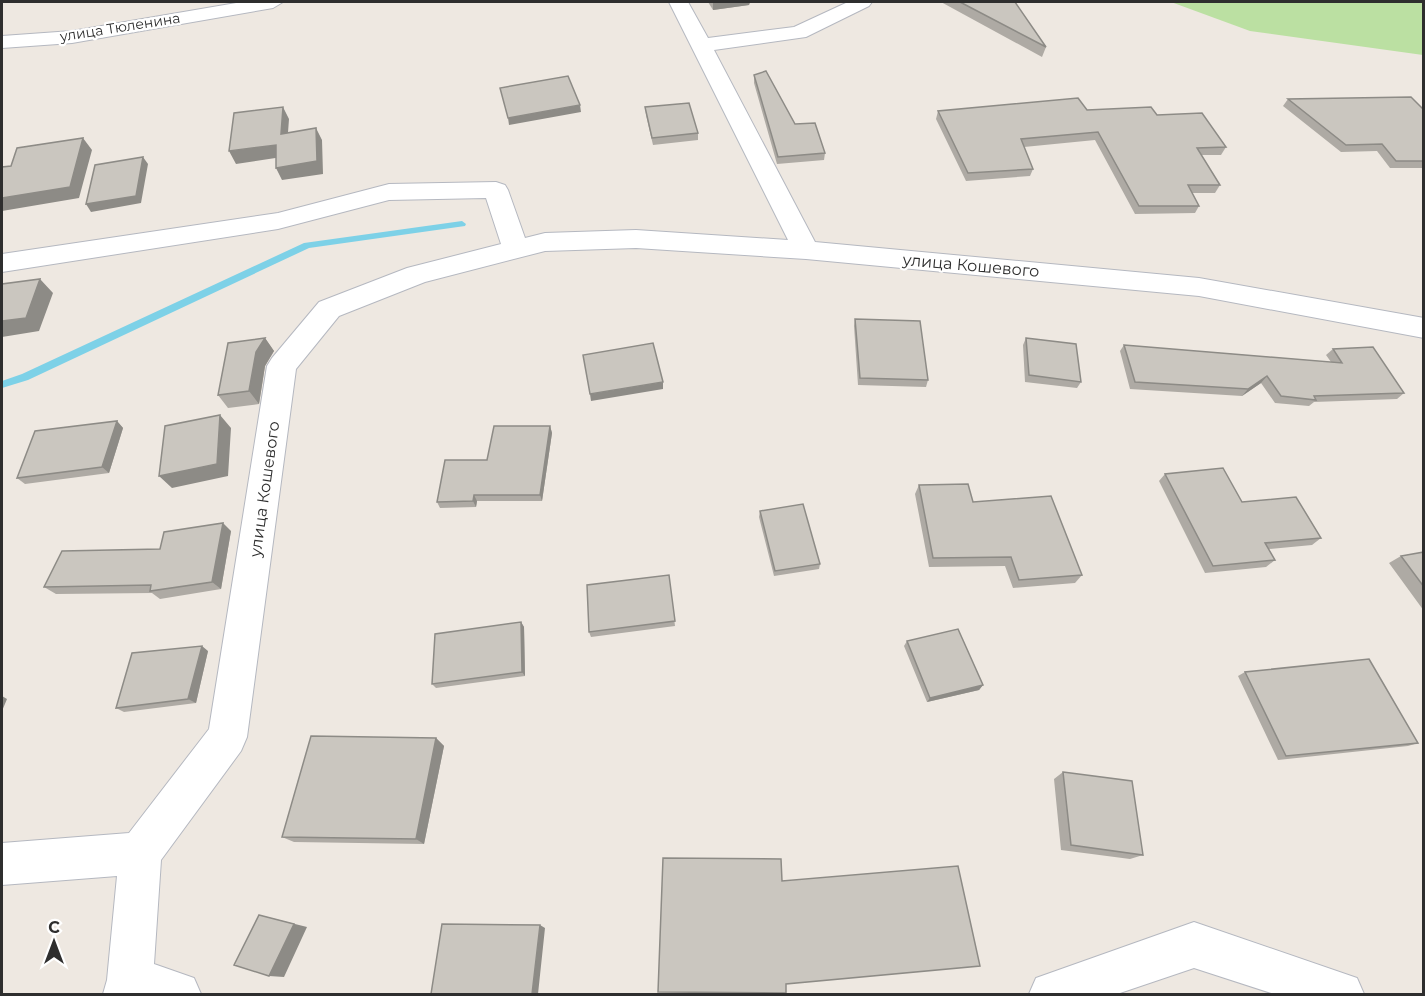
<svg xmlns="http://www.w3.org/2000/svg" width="1425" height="996" font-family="Montserrat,sans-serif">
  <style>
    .green { fill: #bbe0a2 }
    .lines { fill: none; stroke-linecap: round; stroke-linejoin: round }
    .stream { fill: #7dd1e7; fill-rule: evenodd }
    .street-casing { stroke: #b5b8c0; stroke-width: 2 }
    .street { fill: #fff; fill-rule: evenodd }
    .wall { fill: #aeaaa4 }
    .shaded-wall { fill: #8d8b86 }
    .building { fill: #cac6bf; stroke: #8d8b86; stroke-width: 1.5 }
    .labels { text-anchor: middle; stroke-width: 4.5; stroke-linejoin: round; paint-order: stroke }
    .far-street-label { font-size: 14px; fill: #2e2e2e; stroke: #fff }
    .street-label { font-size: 16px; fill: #2e2e2e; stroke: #fff }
  </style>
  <rect width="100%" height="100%" fill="#eee8e1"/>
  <path class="green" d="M1171,2H1423V55L1250,31Z"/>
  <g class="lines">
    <path class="stream" d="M462,221L466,224L465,226L309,248L28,380L2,388V381L22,374L304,243Z"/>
    <g class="street-casing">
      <path id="street" d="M242,2H283L273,8L72,43L2,48V36L72,31Z
        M669,2H688L708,38L794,27L848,2H872L869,6L806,37L714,50L815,242L1199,278L1424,318V338L1199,296L806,259L636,248L545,251L425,282L339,316L296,369L247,737L241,751L161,860L154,964L194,978L201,994H103L107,980L117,876L2,885V843L129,833L209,729L267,366L272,358L319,302L407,268L501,244L486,198L389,200L278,229L2,272V254L278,213L389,184L496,182L505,185L508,190L525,238L545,233L636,230L788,240Z
        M1194,922L1357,978L1364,994H1274L1194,968L1117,994H1029L1036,978Z"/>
    </g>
    <use href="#street" class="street"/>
  </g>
  <path class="wall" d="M708,2H750L749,5L713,10Z
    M941,2H1015L1046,47L1042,57Z
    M754,75L795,124L825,153L824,160L777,164L754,83Z
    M1288,99L1424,110V168H1390L1377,151L1341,152L1283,106Z
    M645,107L698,133V140L653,145L646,115Z
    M1087,110L1157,115L1226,147L1221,155H1201L1220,185L1215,193H1192L1199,206L1195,213L1135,214L1095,140L1024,147L1033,169L1030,176L966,181L936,119L938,111Z
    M855,319L928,380L926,387L858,385L854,326Z
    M265,338L274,351L265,366L259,404L228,408L218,395Z
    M1026,338L1081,382L1077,388L1025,382L1023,345Z
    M1124,345L1331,362L1326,355L1333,349L1404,393L1397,399L1314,402L1309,406L1275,403L1261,383L1242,396L1130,389L1120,351Z
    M117,421L123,428L109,473L25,484L17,478Z
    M550,426L552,433L542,501H477L476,507L440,508L437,502L487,460Z
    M1165,474L1242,502L1321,538L1312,545L1269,549L1275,560L1266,567L1205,573L1159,481Z
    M919,485L973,502L1082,575L1075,583L1013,588L1005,566L929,567L915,494Z
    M760,511L820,564L819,569L774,576L759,517Z
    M231,531L221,589L160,599L152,593L56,594L44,587Z
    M1424,552V611L1389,563L1401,556Z
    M669,575L675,626L591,637L589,632Z
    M521,622L524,627L525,676L436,688L432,684Z
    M907,641L983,685L979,690L927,702L904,646Z
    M208,651L196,703L124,712L116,708Z
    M1245,672L1418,743L1408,746L1278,760L1238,676Z
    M436,738L444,746L424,844L294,842L282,837Z
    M1063,772L1143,855L1130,859L1061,850L1054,779Z"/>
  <path class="shaded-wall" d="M713,2H750L749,5L713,10Z
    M580,105L581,112L509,125L508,118Z
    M283,107L289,119L287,146L281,134Z
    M316,128L322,140L323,174L282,180L276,168Z
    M83,138L92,150L79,198L2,211V198Z
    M276,145L282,157L236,164L229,151Z
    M143,157L148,164L141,203L91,212L86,204Z
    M40,279L53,293L39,331L2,337V321Z
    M265,338L274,351L265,366L259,404L249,391L256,352Z
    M1267,376L1261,383L1242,396L1248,389Z
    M663,382V389L591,401L590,394Z
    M220,415L231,428L228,476L172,488L159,476Z
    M117,421L123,428L109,473L102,467Z
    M550,426L552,433L542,501L540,495Z
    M474,495L477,501L476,507L473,501Z
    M223,523L231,531L221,589L212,582Z
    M521,622L524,627L525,676L522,672Z
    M202,646L208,651L196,703L188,699Z
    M983,685L979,690L927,702L930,698Z
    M2,696L7,699L2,711Z
    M436,738L444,746L424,844L416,839Z
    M259,915L307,927L284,977L269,976Z
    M540,925L545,928L538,994H532Z"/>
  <path class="building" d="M960,2H1015L1046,47Z
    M766,71L795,124L815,123L825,153L778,157L754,75Z
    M568,76L580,105L508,118L500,88Z
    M1411,97L1424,110V161H1396L1382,144L1346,145L1288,99Z
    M1078,98L1087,110L1151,107L1157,115L1202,113L1226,147L1197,148L1220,185H1188L1199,206H1139L1098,132L1021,139L1033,169L968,173L938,111Z
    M689,103L698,133L652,138L645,107Z
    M283,107L281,134L316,128L317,161L276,168V145L229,151L234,113Z
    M83,138L70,187L2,198V167L11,166L17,148Z
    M143,157L136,196L86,204L95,165Z
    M40,279L26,318L2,321V284Z
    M855,319L920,321L928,380L860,378Z
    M265,338L256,352L249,391L218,395L228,343Z
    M1026,338L1076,344L1081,382L1029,375Z
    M653,343L663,382L590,394L583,355Z
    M1124,345L1342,363L1333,349L1373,347L1404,393L1314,396L1316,400L1281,396L1267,376L1248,389L1135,382Z
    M220,415L217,464L159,476L165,426Z
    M117,421L102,467L17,478L35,431Z
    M494,426H550L540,495H474L473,501L437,502L445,460H487Z
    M1223,468L1242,502L1296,497L1321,538L1265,543L1275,560L1213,566L1165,474Z
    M968,484L973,502L1051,496L1082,575L1019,580L1011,557L933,558L919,485Z
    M803,504L820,564L775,571L760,511Z
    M223,523L212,582L150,591L151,585L44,587L62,551L160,549L164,532Z
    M1424,552V587L1401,556Z
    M669,575L675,621L589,632L587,585Z
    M521,622L522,672L432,684L435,634Z
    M958,629L983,685L930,698L907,641Z
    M202,646L188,699L116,708L132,653Z
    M1369,659L1418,743L1286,756L1245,672Z
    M311,736L436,738L416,839L282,837Z
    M1063,772L1132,781L1143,855L1071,845Z
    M663,858L781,859L782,881L958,866L980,966L786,984V993L658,992Z
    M259,915L294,924L269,976L234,965Z
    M442,924L540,925L532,994H431Z"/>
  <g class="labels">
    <g class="far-street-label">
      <text transform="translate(120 27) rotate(-9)" y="5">улица Тюленина</text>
    </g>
    <g class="street-label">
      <text transform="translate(971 265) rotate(5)" y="6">улица Кошевого</text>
      <text transform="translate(264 489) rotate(-82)" y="6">улица Кошевого</text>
    </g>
  </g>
  <rect width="1425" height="996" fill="none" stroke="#2e2e2e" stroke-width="6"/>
  <g transform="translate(54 942)" stroke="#ffffff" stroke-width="4.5" paint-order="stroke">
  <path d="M0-4.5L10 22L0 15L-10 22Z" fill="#2e2e2e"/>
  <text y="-9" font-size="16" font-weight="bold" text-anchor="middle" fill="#2e2e2e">С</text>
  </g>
</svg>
